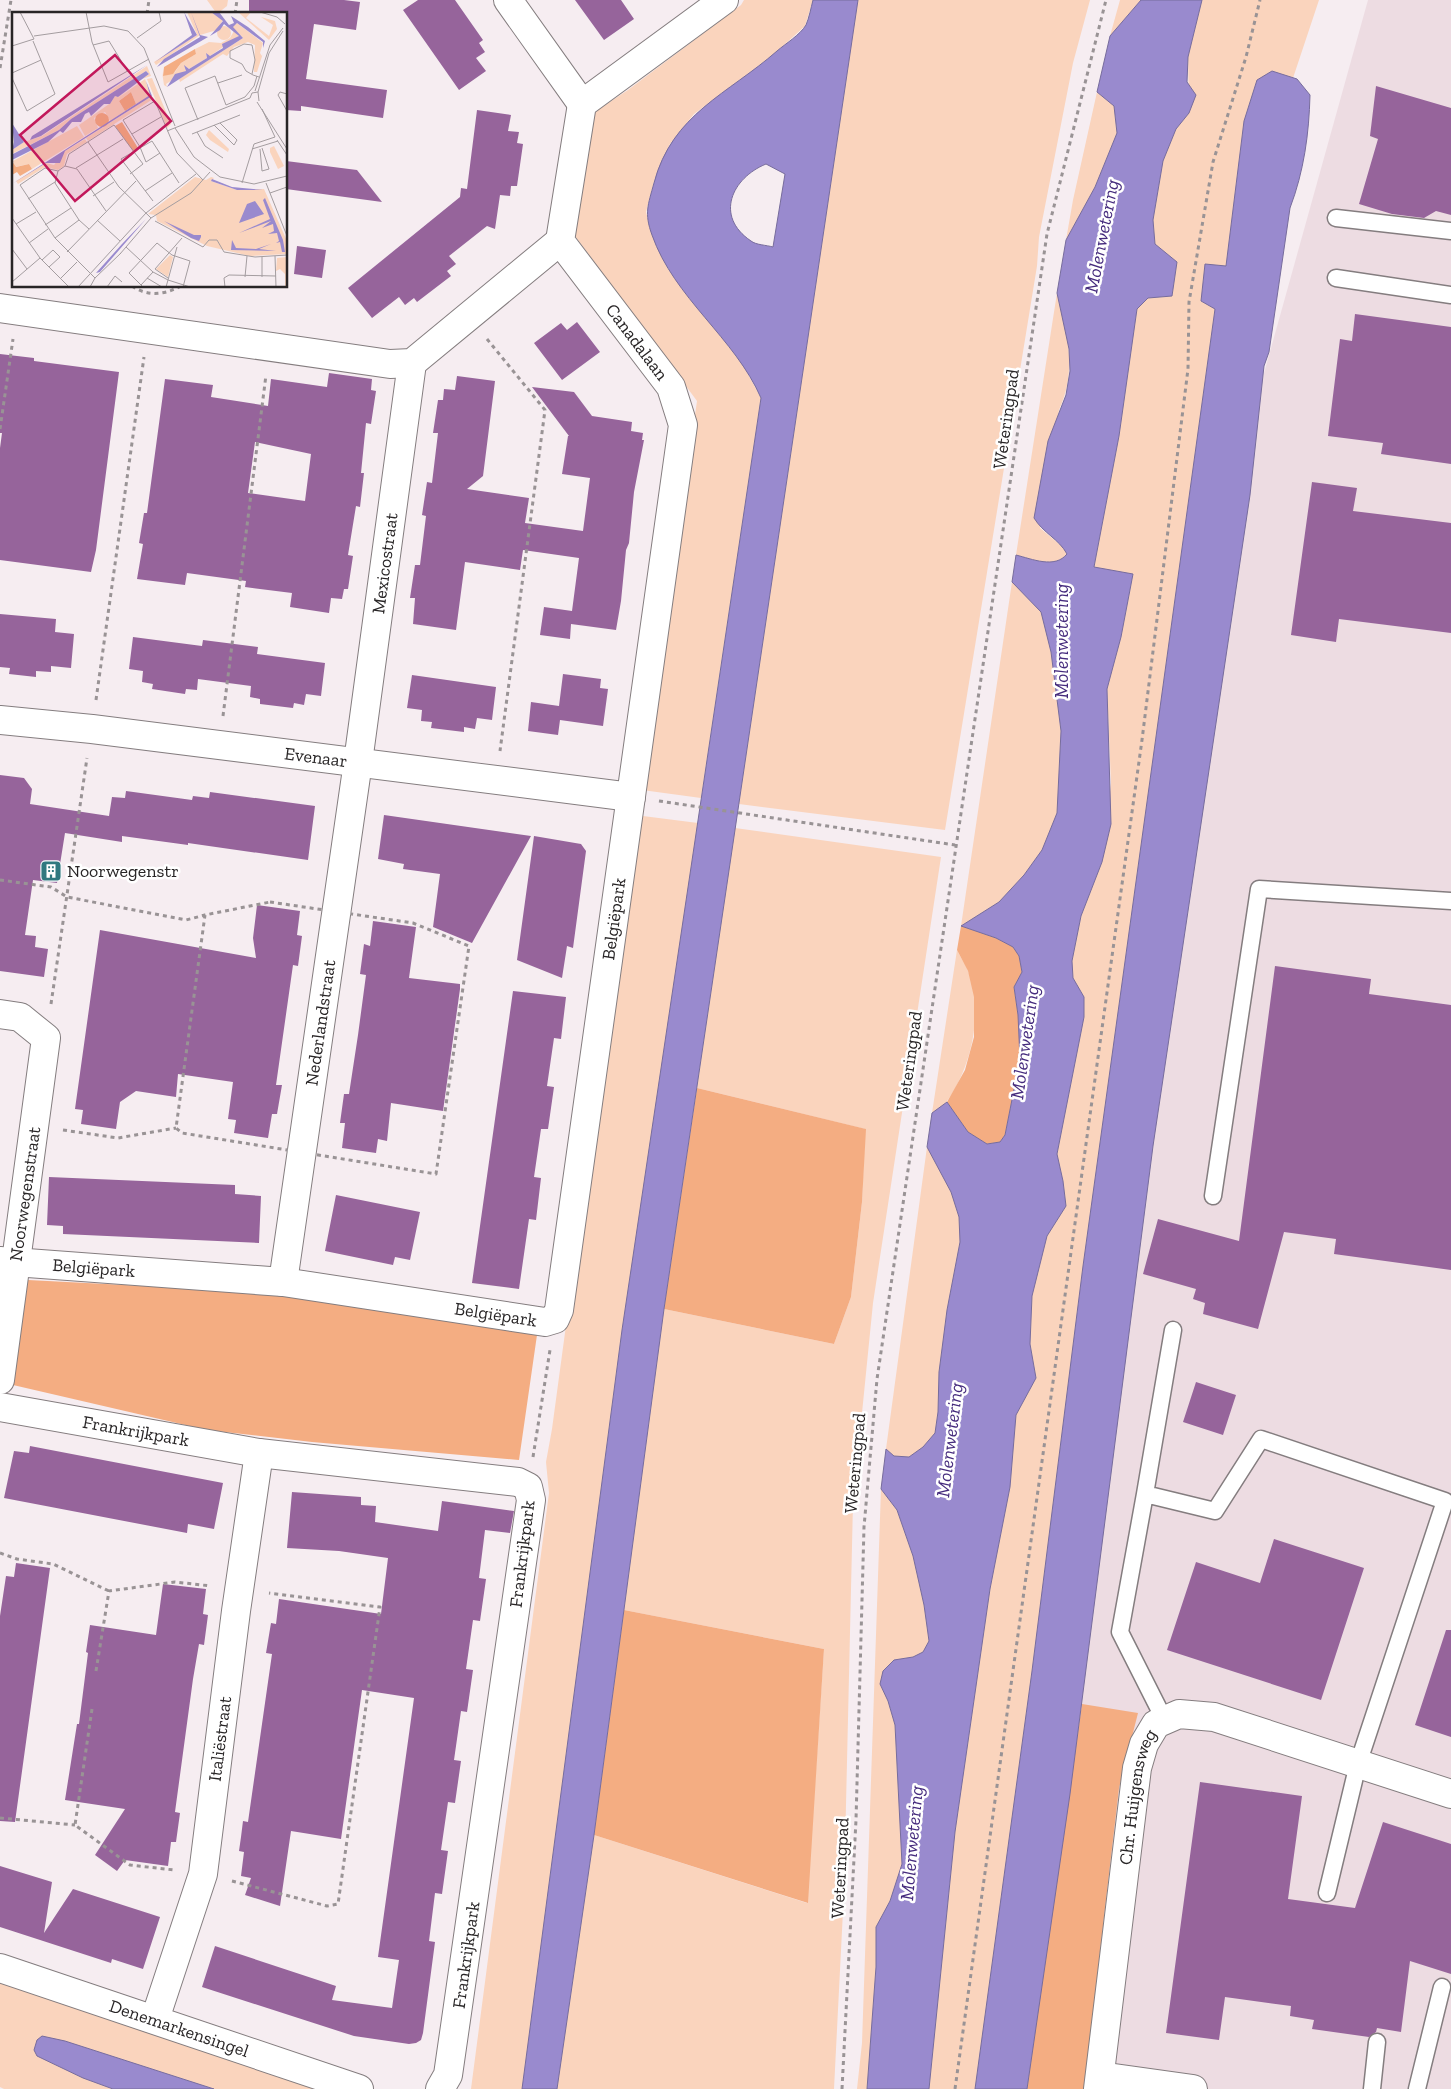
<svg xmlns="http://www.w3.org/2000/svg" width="1451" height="2089" font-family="'Zilla Slab',serif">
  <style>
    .built { fill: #eddce2 }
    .green { fill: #fad4bd }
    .forest { fill: #f4ad82 }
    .water { fill: #998ace; stroke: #776c9c; fill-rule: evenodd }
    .building { fill: #96649b; fill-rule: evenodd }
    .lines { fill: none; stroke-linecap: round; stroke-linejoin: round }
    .lane-casing { stroke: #847d7f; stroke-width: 19 }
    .street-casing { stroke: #847d7f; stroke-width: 30 }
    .path { stroke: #999395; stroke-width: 3; stroke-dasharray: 4 4; stroke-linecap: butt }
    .lane { stroke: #fff; stroke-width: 16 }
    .street { stroke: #fff; stroke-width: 28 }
    .labels { text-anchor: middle; stroke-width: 5; stroke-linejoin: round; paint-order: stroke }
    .street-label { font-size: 18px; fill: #282526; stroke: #fff }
    .poi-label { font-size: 18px; fill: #282526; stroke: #fff; text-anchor: start }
    .water-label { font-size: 19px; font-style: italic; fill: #452b7d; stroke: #fff }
    .inset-road { fill: none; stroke: #a49da0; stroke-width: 1 }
    .view { fill: #c2185b; fill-opacity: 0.15; stroke: #c2185b; stroke-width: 2.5 }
    .inset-edge { fill: none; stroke: #282526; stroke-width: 2.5 }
  </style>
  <rect width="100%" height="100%" fill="#f6edf1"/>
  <path class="built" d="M1368,0H1451V2089H1017L1261,384Z"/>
  <path class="green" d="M207,0H228L227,6L217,14Z
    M744,0H813L805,26L773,55L694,114L670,144L655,178L646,212L652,235L668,269L743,365L761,398L701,798L642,790L697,401L575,236L593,113L628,90L741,5Z
    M858,0H1090L1073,63L1039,237L1037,266L945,830L739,804Z
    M1120,0H1141L1110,36Z
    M1202,0H1319L1293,78L1272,71L1257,80L1244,121L1226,266L1205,265L1201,301L1215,309L1083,1266L1032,1671L975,2089H929L955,1832L990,1589L1010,1487L1016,1415L1036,1378L1030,1344L1032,1296L1047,1236L1066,1206L1063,1181L1057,1154L1084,1017V997L1073,978L1072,961L1081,916L1102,862L1111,783L1107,689L1121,637L1133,575L1094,567L1119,436L1137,309L1148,298L1172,296L1177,262L1155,244L1153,220L1163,161L1176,129L1189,113L1188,57Z
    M1097,92L1114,106L1117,133L1095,187L1066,240L1073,200Z
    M1057,293C1068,333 1077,371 1059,410L1040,528L1064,548L1067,554C1055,569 1032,559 1016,555Z
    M1012,582L1041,612L1051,652L1061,731L1057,813L1042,850L1024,875L999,902L961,926Z
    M635,815L698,823L622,1330L522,2089H471L549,1493L546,1462L552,1429Z
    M735,828L941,857L873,1303L853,1503L844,1891L834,2089H557L594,1835L807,1903L824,1649L624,1610L664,1309L834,1344L851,1297L862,1202L865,1129L697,1088Z
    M957,950C960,957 965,963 968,971C984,1010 972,1067 947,1101C944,1106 937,1109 932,1113Z
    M927,1147L951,1192L959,1217L960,1242L947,1310L939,1372L938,1412L935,1433L923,1447L909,1457L894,1456L886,1449Z
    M881,1489L897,1510L913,1556L924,1605L929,1641L923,1652L913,1657L894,1660L880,1684L888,1701L895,1725L902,1864L890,1901L876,1927V1967L867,2089H857L862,2043Z
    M0,1983L330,2089H214L65,2041L37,2056L83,2078L113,2089H4L0,2087Z"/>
  <path class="forest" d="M961,926L996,938L1013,947L1019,956L1022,972L1014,987L1018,1015L1020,1059L1005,1135L1000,1142L987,1144L968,1132L947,1102L965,1070L974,1037V997L968,971L957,950Z
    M697,1088L866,1129L862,1202L851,1297L834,1344L664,1309Z
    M28,1280L297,1294L538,1328L519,1460L312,1442L207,1430L13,1385Z
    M624,1610L824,1649L808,1903L594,1835Z
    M1082,1704L1138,1713L1119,1788L1084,2089H1027Z"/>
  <path class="water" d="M813,0H858L664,1309L594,1835L557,2089H522L622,1330L761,398C735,338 674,298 652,235C644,213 648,205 654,183C672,114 728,94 777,51C785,44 800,35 806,25C809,18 811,8 813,0ZM766,164L785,174L773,247C766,245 756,245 751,241C714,216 732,178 766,164Z
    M1141,0H1202L1188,57L1187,82L1196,95L1189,113L1176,129L1163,161L1153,220L1155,244L1177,262L1172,296L1148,298L1137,309L1119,436L1094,567L1133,574L1121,637L1107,689L1111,824L1102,862L1081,916L1072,961L1073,978L1084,997V1017L1057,1154L1063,1181L1066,1206L1047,1236L1032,1296L1030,1344L1036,1378L1016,1415L1010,1487L990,1589L955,1832L929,2089H867L876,1967V1927L890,1901L902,1864L895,1725L888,1701L880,1684L883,1671L894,1660L913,1657L923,1652L929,1641L924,1605L913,1556L897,1510L881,1489L886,1449L894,1456L909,1457L923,1447L935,1433L938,1412L939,1372L947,1310L960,1242L959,1217L951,1192L927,1147L932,1113L947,1102L968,1132L987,1144L1000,1142L1005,1135L1020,1059L1018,1015L1014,987L1022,972L1019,956L1013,947L996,938L961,926L999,902L1024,875L1042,850L1057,813L1061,731L1051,652L1041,612L1012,582L1016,555C1032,559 1055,569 1067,554C1059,539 1043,533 1034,518L1048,441L1066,395L1070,371L1069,349L1057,293L1066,240L1095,187L1117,133L1114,106L1097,92L1110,36Z
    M1272,71L1297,79L1310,95C1309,134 1304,171 1290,208L1269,352L1264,366L1250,495L1153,1146L1070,1794L1027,2089H975L1032,1671L1083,1266L1215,309L1201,301L1205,264L1226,266L1244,121L1257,80Z
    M42,2036L65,2041L214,2089H113L83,2078L37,2056L34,2050L37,2040Z"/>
  <path class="building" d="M249,0H344L360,2L356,30L314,24L306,79L387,90L383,118L301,106V111L286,110V14H249Z
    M418,0H455L483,40L479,43L485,52L476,58L486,71L459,90L403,10Z
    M575,0H621L634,19L604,40Z
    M1376,86L1451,108V215L1436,211L1424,218L1392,214L1359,204L1378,139L1370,136Z
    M477,110L511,115L508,131L519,132L517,143L523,144L517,186H511L510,196L500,195L495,229L487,226L449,256L456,264L447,271L451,276L417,302L414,298L405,305L399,297L372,318L348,288L460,197L461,188L467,189Z
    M286,161L357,170L382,202L286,189Z
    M297,246L326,250L322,278L294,274Z
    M1355,314L1451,327V464L1381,454L1383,443L1328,436L1340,339L1352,341Z
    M577,322L600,352L562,380L534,343L561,323L567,330Z
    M0,354L34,358V361L119,372L96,550L91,572L0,560V448L2,433H0Z
    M329,373L372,379L371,390L376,391L371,424L366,423L361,473H364L360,507L356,506L348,555L353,556L348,589H344L342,599L331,598L329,613L290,607L292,593L245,587L246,581L187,573L185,585L137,579L143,544L139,543L144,513H147L165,379L213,385L211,397L268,406L271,379L327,387ZM255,442L311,454L305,501L248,493Z
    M457,376L495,381L483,476L467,489L529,498L525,523L583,531L590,478L562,474L568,436H569L532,387L574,392L592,416L632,422L631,431L643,433L642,440H644L634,492L629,543L626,550L621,601L616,630L571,624L570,639L540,635L544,607L572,611L579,558L523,550L520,570L465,562L456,630L413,624L415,598H410L415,565H420L426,516L422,515L427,482L432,483L438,433H433L438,400H443L444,389L455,390Z
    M1312,482L1357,488L1353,511L1451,523V633L1339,619L1336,642L1291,635Z
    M0,614L56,619L55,632L74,634L71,668L51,666V672L36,671V677L9,674L10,668L0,667Z
    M133,637L202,646L203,640L258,647L257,654L325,663L321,696L306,694L304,705L294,703L293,708L260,704V699L250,697L251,686L198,679L197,690L186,689L185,694L152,689L153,684L142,682L143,671L129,669Z
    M563,674L601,679L600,688L608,689L603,726L560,720L558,735L528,731L531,702L559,706Z
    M412,675L496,687L492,720L477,718L475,729L464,727V732L431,728L432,722L421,721L422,710L407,708Z
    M0,775L24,778L32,789L30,804L109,816L112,797L125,798L126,791L192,800L193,796L209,798L210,792L315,806L308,860L188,843V845L122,836V842L65,833L57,883L33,880L25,935L36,936L35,947L48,949L44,977L0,971Z
    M384,815L531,836L472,943L433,927L440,874L403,869L404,864L378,859Z
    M534,836L581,844L586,851L573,948L567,946L562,978L517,960Z
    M257,905L300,911L297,935L302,936L298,966L293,965L276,1085H282L277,1114H272L268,1138L234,1133L236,1120L228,1119L233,1082L178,1074L176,1097L136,1091L120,1102L116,1129L81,1124L83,1110L75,1109L100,930L256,958L253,938Z
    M373,921L416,927L409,978L460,984V989L443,1111L391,1103L387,1141L378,1139L376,1153L342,1148L345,1123H340L344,1094H349L358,1035L366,975L360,974L364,944L370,946Z
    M1275,966L1371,979L1369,994L1451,1005V1270L1334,1254L1336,1239L1284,1232L1258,1329L1203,1314L1205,1303L1193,1299L1196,1289L1143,1274L1158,1219L1239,1241Z
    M513,991L566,997L561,1039L554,1038L547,1086L554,1087L548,1129H541L534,1177L541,1178L536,1220L529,1219L519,1289L472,1283Z
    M49,1177L235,1185V1194L261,1196L259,1243L63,1234V1226L47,1225Z
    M336,1195L420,1212L410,1260L395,1257L393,1265L325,1251Z
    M1196,1382L1236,1395L1223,1435L1183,1422Z
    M30,1446L223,1483L214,1529L188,1524L187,1533L4,1498L14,1451L29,1453Z
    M292,1492L361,1497V1505L376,1506L375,1522L438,1531L442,1501L514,1511L510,1533L485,1530L479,1578L486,1579L480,1621L473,1620L466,1669L473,1670L467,1712L461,1711L454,1760L461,1761L455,1803L448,1802L441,1850L448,1851L442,1894L435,1893L429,1941L435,1942L423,2033L421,2040L416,2043L409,2044L354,2036L202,1987L215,1946L336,1986L332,2000L392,2008L399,1960L378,1957L414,1698L362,1690L341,1839L291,1831L280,1906L245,1895L251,1878L241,1876L244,1852L239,1851L241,1837L243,1821L248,1822L272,1654L266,1653L271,1623L276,1624L279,1599L381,1614L388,1558L339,1551L287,1548Z
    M1274,1539L1364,1568L1321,1700L1167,1650L1196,1562L1260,1583Z
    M16,1563L50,1568L15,1822L0,1821V1616L6,1576L14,1577Z
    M163,1584L206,1589L203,1614L208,1615L204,1645L199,1644L193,1679L175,1812L180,1813L176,1842H171L168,1866L125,1860L117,1871L95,1855L125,1809L65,1800L77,1724H79L88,1653L86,1652L90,1625L156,1635Z
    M1446,1630H1451V1737L1415,1725Z
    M1200,1782L1302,1796L1288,1899L1355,1908L1383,1822L1451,1844V1974L1410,1961L1401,2032L1377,2028L1376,2032L1369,2037L1312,2029L1314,2020L1290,2016L1291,2006L1225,1997L1219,2040L1166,2033Z
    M0,1866L52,1882L44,1933L73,1889L160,1917L143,1969L112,1959L111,1963L0,1927Z"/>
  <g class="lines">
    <g class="lane-casing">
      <path id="lane" d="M1336,218L1451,231
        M1336,278L1451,295
        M1213,1196L1259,889L1451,901
        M1145,1494L1215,1511L1261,1439L1445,1501L1358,1764L1327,1893
        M1165,1721L1120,1632L1145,1494L1173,1330
        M1372,2089L1377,2042
        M1417,2089L1442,1987"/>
    </g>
    <g class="street-casing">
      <g id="street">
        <path d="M508,0L582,104"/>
        <path d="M0,308L390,364L412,363L560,241"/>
        <path id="s1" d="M0,720L92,729L631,797"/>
        <path d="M0,1014L20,1017L46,1038L0,1380"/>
        <path id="s2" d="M0,1261L283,1282L545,1322L555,1319L559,1310L683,425L671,387L560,241L582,104L724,0"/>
        <path id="s3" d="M283,1282L358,762L412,363"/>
        <path id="s4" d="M0,1407L259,1453L518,1482L528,1487L531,1500L448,2075L440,2089"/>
        <path id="s5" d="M0,1968L359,2089"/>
        <path id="s6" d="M155,2019L203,1874L236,1611L259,1453"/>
        <path d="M1100,2076L1193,2089"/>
        <path id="s7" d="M1098,2089L1137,1768L1144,1744L1156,1724L1179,1714L1214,1717L1451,1794"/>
      </g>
    </g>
    <path class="path" d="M147,14L149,0
      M235,14L237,0
      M0,68L11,0
      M132,286C148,297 164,295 181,286
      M487,339L545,410L500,751
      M0,429L13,339
      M96,700L144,357
      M223,716L266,375
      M659,801L955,845
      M0,880L51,887L67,897L186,920L205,915
      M270,902L413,923L469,946L436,1174L182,1133L176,1128L205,915Z
      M51,1004L87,758
      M63,1130L118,1138L176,1128
      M533,1457L550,1350
      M0,1553L17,1559L53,1564L109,1591
      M96,1671L109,1591L175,1582L211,1586
      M92,1709L75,1825L130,1865L174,1870
      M0,1818L75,1825
      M232,1881L327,1906L338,1904L380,1607L269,1593
      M842,2089L856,1820L864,1527L877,1379L1047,234L1106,0
      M955,2089L1142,740L1188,369L1189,302L1213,162L1246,57L1260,0"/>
    <use href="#lane" class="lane"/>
    <use href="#street" class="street"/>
  </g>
  <defs>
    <g id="building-square" transform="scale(1.125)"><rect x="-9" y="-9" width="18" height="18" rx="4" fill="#2f787f" stroke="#fff"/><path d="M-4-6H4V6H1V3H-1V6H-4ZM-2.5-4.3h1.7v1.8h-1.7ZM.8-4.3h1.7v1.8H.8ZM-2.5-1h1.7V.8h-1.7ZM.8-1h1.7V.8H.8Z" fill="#fff"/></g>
  </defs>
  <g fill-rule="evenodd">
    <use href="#building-square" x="51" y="871"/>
  </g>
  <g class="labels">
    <g class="street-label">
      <text transform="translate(637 342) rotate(53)" y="6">Canadalaan</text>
      <text transform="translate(1006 419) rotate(-82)" y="6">Weteringpad</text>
      <text dy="6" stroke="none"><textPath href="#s3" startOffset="726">Mexicostraat</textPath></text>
      <text dy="6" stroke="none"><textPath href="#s1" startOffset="318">Evenaar</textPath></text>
      <text dy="6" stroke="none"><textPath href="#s2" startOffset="964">Belgiëpark</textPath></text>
      <text dy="6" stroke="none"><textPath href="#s3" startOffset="262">Nederlandstraat</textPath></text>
      <text transform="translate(909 1061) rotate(-82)" y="6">Weteringpad</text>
      <text transform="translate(25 1194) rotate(-82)" y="6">Noorwegenstraat</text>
      <text dy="6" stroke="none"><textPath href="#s2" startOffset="94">Belgiëpark</textPath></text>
      <text dy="6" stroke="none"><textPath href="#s2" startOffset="499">Belgiëpark</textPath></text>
      <text dy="6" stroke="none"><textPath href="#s4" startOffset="138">Frankrijkpark</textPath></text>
      <text transform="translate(855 1463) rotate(-85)" y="6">Weteringpad</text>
      <text transform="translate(522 1554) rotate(-83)" y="6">Frankrijkpark</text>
      <text dy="6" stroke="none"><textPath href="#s6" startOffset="289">Italiëstraat</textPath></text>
      <text dy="6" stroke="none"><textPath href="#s7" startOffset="295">Chr. Huijgensweg</textPath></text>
      <text transform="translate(840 1868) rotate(-87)" y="6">Weteringpad</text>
      <text transform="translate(466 1955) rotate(-82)" y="6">Frankrijkpark</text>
      <text dy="6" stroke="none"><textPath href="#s5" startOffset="189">Denemarkensingel</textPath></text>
    </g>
    <g class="poi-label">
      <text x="67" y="877">Noorwegenstr</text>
    </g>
    <g class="water-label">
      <text transform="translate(1101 236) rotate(-79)" y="7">Molenwetering</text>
      <text transform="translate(1061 641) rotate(-90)" y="7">Molenwetering</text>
      <text transform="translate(1024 1042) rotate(-82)" y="7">Molenwetering</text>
      <text transform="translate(949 1440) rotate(-83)" y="7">Molenwetering</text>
      <text transform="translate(911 1843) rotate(-85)" y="7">Molenwetering</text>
    </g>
  </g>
  <g transform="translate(12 12)">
    <rect width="275" height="275" fill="#f6edf1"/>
    <path d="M175,0H199L211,8L205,18L188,23L144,53L142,50L185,23ZM226,0H239L234,6L257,24L261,13L249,5L263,9L265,17L257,28ZM225,11L251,31L248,41L250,44L252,38L245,60H242L243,33L236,30L222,35L215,44L211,42L168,70L167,67L231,26L220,15ZM205 21a7 7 0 1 1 14 0a7 7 0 1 1-14 0ZM222,19L227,24L198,44L194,42L195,46L177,57L173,54L174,59L154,72L155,75L152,73L150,60L151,64L163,60L169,51L184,42L183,37L197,30L209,31L218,26ZM135,54L139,64L130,67L98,92L103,84L106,85L137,62L134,59L59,107L47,118L0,142V138L12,130L30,124ZM140,66L159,112L155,116L135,67ZM133,67L139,83L124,92L119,80L107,89L113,99L98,109L93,100L82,106L86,116L73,124L67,113ZM140,84L141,87L76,129L74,126ZM65,114L72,125L20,157L17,152L3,155L1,149ZM197,118L217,137L216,140L198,128L194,123ZM73,127L75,130L55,142L52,154L46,158L33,155L6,172L4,169L34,151L42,153L53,139ZM262,134L272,154L266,157L258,140V136ZM183,165L194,168L199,165L202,166L199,169L225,178L252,177L275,229V242L238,244L195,234L145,209L144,203L136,202ZM158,243L161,245L156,265L144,257ZM275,245V275H273V262L268,257L264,259L265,246Z" fill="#fad4bd"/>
    <path d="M183,37L184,42L169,51L161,62L151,64L152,55ZM119,80L124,92L113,99L107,89ZM83 108a7 7 0 1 1 14 0a7 7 0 1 1-14 0ZM110,110L126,136L121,139L103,114ZM0,149L4,155L17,152L20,157L8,164L5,160L0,163Z" fill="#f4ad82"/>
    <path d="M172,0L185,23L143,50L180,23ZM179,0L188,23L196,25L145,55L152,47L188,25ZM199,0H207L217,13L222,11L219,4L236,15L253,29L251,36V30L225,11L221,15L231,26L155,75L163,62L174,59L172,53L177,57L195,46L194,41L198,44L211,36L210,32L227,24L212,12L208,18L198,24L211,9ZM135,53L29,124L18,128L20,124ZM134,59L137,62L106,85L103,84L98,92H92L79,104L77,100L73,102L69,110H60L51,121L48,119L36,130L0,148L1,142L47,118L59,107ZM134,69L140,84L53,139L48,151H34L0,172L138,83ZM0,111L12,130L0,138L2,130ZM200,167L220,175L251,178H225L199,169ZM253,186L271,228L273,240H270L268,230L264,231L267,229L265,221L256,222L262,219L261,212L250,216L259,209L227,221L258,207L251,188ZM243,189L252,202L227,211L235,192ZM134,207L88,260L84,261L110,232ZM152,209L182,223H189V225L187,229L179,226ZM220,228L224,236L244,237L259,232L247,237L264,239L219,238Z" fill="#998ace"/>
    <path class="inset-road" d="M74,0L80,30L96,70L137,47M248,0L265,5L273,12M22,24L92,14L116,19L132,36L163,114M125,26L149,9L147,0M81,33L97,29L116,60M0,34L22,27L8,0M0,61L29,48M240,62L243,48L240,33L232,32L218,39V46L230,52L234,59L241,63L247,65M0,66L15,99L43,82L21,29M206,71L230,63M243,79L258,33L271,16M246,80L257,41L271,19M275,82L268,80L266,83L275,99M238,86L240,81L246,80L247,89M245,90L275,137M250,97L263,125M186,108L173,76L203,64L214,93L233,85L242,74L245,64M202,113L222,133L225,128L208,111M163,116L182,145L208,165L242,172L275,164M155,119L238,86M185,120L193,134L211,146M120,122L149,105M180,122L228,103M265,128L275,143M76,130L107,175L139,206M128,135L111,108L143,89L165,141L191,168M128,135L134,150L148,141M240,137L266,129M248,137L250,159L257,157L250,136M53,154L65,157L94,199M64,156L111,127M46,159L43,171L67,208L77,217M230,171L242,132L263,125M254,171L275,224M133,179L160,161M258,181L275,175M81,184L102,170M16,187L43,170M141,189L109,147L140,129L167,171M0,206L28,246L57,275M85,208L108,229M143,209L191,235L197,228H205L212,240L243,245L275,243M4,212L24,200M33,213L59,196M43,226L67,208M17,231L36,217M114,235L141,260M165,235L156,268L178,275M0,237L15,257M55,240L124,169M108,242L139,206L179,181L198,160M263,244L264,275M30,248L41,238L48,245L37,255M233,265L235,244M250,265V245M83,266L43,226L8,173L33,156L46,159L53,154L57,142L102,113L131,152L118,162M135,266L150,275M156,266L143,257L170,226M48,267L65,250M0,270L28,246M129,273L141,260L156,268L154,275M66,275L134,201L184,162M78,275L83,266L109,241M95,275L103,264L110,270M131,275L117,261L145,231L160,243L178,249L171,275M213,275L212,266L217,263L264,264"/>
    <path class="view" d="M103,43L159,109L63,189L8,123Z"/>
    <rect width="275" height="275" class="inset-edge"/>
  </g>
</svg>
